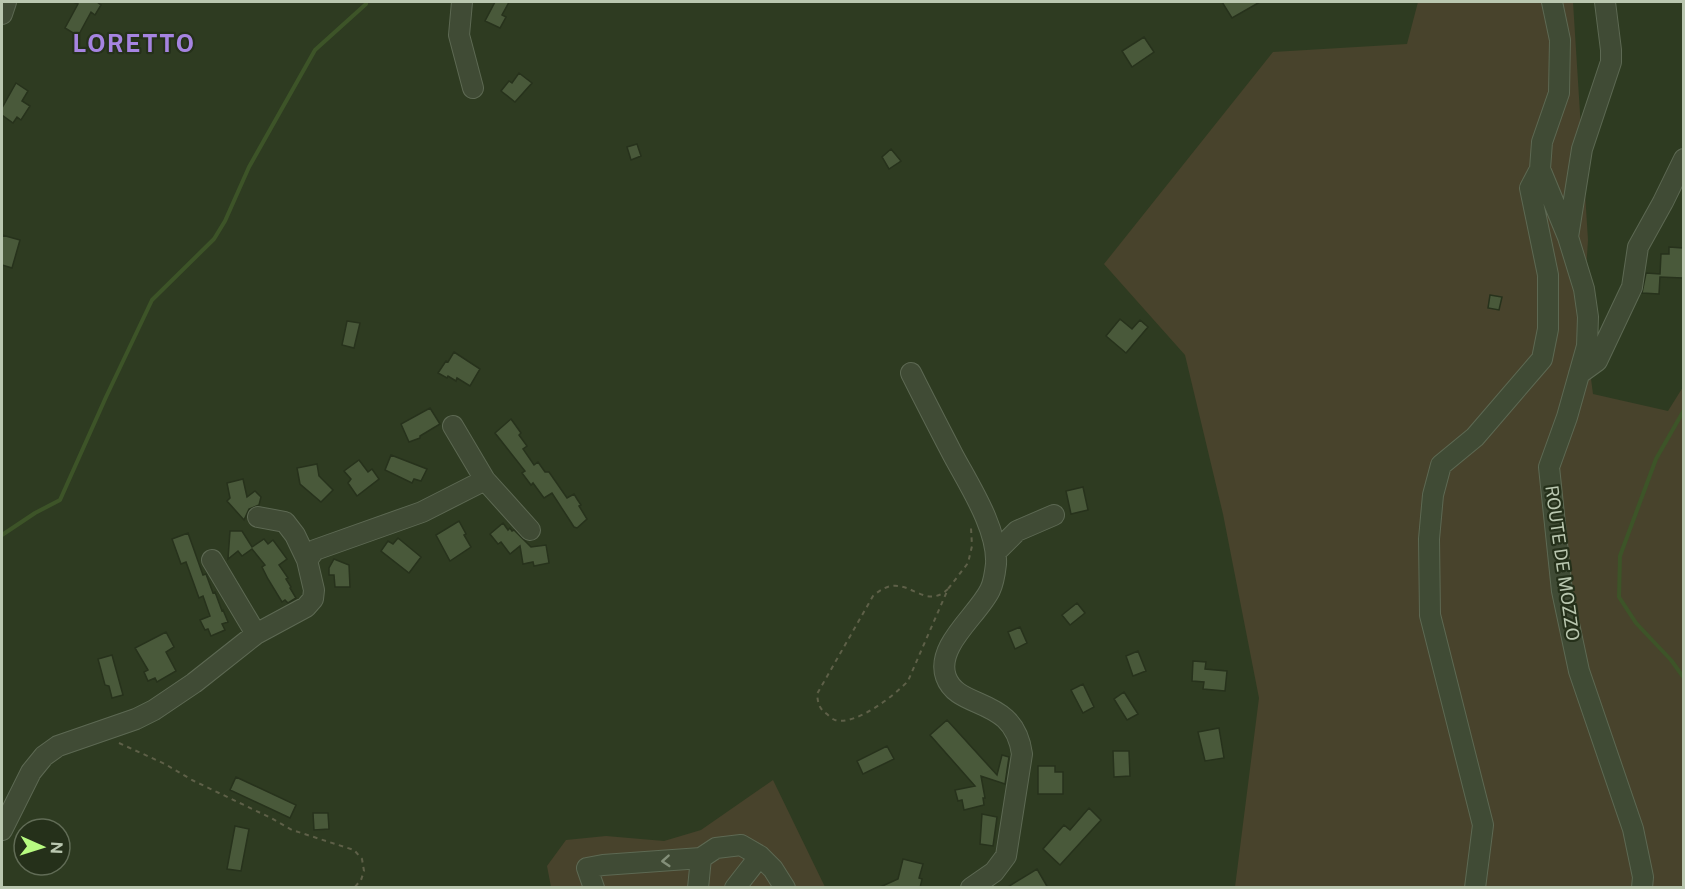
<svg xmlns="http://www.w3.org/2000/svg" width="1685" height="889" font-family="'Public Sans',sans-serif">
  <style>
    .green { fill: #48432c }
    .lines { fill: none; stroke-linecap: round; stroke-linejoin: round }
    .stream { stroke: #3d5428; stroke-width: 4 }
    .building { fill: #49593a; stroke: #27321c; stroke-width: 1.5 }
    .minor-casing { stroke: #5d6953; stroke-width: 22 }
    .path { stroke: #5e6048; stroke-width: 2; stroke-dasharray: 4.5 4.5; stroke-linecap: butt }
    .minor { stroke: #404b35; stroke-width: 20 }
    .oneway { stroke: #838f79 }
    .labels { text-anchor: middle; stroke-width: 4.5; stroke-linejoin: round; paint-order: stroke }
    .street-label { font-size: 18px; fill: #bac7b0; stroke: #25301a }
    .district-label { font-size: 24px; font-weight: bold; letter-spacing: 1.5px; fill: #a684e1; stroke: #25301a }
  </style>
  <rect width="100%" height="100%" fill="#2e3b21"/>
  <path class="green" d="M1418,2H1573L1588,240L1583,318L1593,394L1668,411L1683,387V887H1235L1259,698L1223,514L1185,355L1104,264L1273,52L1407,44Z
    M773,780L825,887H551L547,866L566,840L606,836L664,841L701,830Z"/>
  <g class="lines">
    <path class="stream" d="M1684,410L1656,459L1620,556L1619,597L1636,623L1671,660L1684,678
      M2,535L35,513L60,500L106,397L152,300L214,239L225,221L249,167L315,50L366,4V2"/>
  </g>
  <path class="building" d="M73,2H97L101,5L95,15L91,12L78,36L65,28L78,4Z
    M495,2H509L502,15L506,17L500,28L485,21Z
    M1222,2H1260L1232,18Z
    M1144,37L1154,52L1132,67L1122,51Z
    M519,73L532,83L515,102L501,91L509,81L512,83Z
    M16,83L28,91L22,101L30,106L21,120L17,117L13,123L2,115V108Z
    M637,144L641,156L631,160L627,147Z
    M891,149L901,161L889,169L882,157Z
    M2,235L20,240L12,268L2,265Z
    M1669,247L1683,248V278L1660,277L1659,294L1642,293L1646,273L1660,274L1661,254H1669Z
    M1490,295L1502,297L1499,310L1488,308Z
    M1120,319L1132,329L1140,320L1148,327L1126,353L1106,336Z
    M347,321L360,323L354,348L342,345Z
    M454,352L480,369L470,386L457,378L456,381L448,376L447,378L438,373L446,361L448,362Z
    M430,408L440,424L420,436V438L409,442L401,424Z
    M511,419L521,433L519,435L527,446L523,449L534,465L538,462L545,472H549L567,498L574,494L577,499L581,505L579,506L587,519L577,528L574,527L552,493L544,498L533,483L531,485L522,473L525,471L495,433Z
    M391,455L427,469L421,481L414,479L412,483L385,470Z
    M359,460L368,472L372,469L379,479L357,496L348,483L351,479L344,471Z
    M317,464L319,476L333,490L321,502L300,484L297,468Z
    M243,479L247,497L255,491L261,497L259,505L249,509L244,520L227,501L230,498L227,483Z
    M1083,487L1088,510L1071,514L1066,491Z
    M459,521L466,534L464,535L471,547L450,561L436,535Z
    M503,523L508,530L510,528L512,531L514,530L531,547L546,545L549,563L534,566L533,562L523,564L520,546L510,554L501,542L498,544L490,534Z
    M230,531H242L252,547L264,539L268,544L273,540L287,559L279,565L288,578L286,579L291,587L290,588L296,598L288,603L285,600L282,602L268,579L262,567L265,565L252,549L242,556L238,551L228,559Z
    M188,533L203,575L206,574L213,593L215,592L222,611L223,610L228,622L222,624L225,630L211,636L208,629L205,630L200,620L210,616L203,596L199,598L186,562L181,564L172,539Z
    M398,538L421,557L409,573L381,551L388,541L393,544Z
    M334,559L349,565L350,587H335L334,575H329V568Z
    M1077,603L1085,613L1070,625L1062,615Z
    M1020,627L1027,643L1015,649L1008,632Z
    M166,632L174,647L166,652L176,671L157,682L155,678L148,681L144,672L148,670L135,648Z
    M1138,651L1146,671L1133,676L1126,656Z
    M112,655L123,695L112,698L109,686L105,685L98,659Z
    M1193,661L1206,662L1205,669L1227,671L1225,691L1203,689L1204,682L1192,681Z
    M1083,684L1094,707L1083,713L1071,690Z
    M1124,692L1138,714L1127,720L1114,699Z
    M947,720L997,775L1002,755L1009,757L1005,784L981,776L985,798H983L984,805L964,810L962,800L958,801L955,790L975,786L930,735Z
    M1219,728L1224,758L1205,761L1198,732Z
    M887,746L894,759L863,774L857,761Z
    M1113,751H1129L1130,776L1114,777Z
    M1038,766H1055V772H1063V794H1038Z
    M236,777L296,805L290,818L230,790Z
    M1089,808L1101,820L1060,865L1043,849L1064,825L1070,830Z
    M313,813H328L329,829L314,830Z
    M982,814L997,817L993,846L980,844Z
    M235,826L249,829L241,871L227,869Z
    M903,859L923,864L919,878L922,879L920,888H878L898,879Z
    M1037,869L1048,888H1006Z"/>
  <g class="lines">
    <g class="minor-casing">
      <path id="minor" d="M462,2L459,35L473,88
        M2,14L6,2
        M1540,169L1568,237L1584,289L1588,317L1587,346L1567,417L1549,467L1562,591L1579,671L1633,829L1643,877L1642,888
        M1568,237L1582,149L1611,62V50L1605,2
        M911,373C925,401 939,428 953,455C969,485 998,529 996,564C995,573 994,582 990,590C978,615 935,646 946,677C958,711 1014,695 1022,754L1006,856L994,872L971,888
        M1579,374L1597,361L1632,287L1638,247L1663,202L1684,159
        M485,480L530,530
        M258,517L285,522L295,535L307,560
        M996,552L1017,531L1054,515
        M212,560L256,634
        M2,830L31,772L44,756L58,746L136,719L154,710L194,683L256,634L306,607L313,599L314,590L307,560L315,550L422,512L485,480L453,426
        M594,888L587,868L603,865L701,858L716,848L741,845L760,856L773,869L785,888
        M698,888L701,858
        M735,888L760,856
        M1475,888L1483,825L1430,615L1429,539L1433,495L1441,465L1475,437L1542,359L1548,329V275L1530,188L1540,169L1542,142L1559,93L1560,40L1552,2"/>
    </g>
    <path class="path" d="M948,589C921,614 906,566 873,596L817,694C818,703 819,709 827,714C829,716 832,719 835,720C856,726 895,695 908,681L948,589L968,563L972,546L971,528
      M119,743L165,764L192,780L271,818L292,830L354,850L362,859L364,871L361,880L354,888"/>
    <use href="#minor" class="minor"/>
  </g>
  <defs><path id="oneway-chevron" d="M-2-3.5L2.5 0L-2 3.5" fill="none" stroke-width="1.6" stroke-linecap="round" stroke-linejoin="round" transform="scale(1.5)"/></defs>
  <use class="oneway" href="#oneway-chevron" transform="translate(666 861) rotate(176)"/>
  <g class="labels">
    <g class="street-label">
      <text transform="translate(1562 563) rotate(82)" y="6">ROUTE DE MOZZO</text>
    </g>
    <g class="district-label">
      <text x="134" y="52">LORETTO</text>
    </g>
  </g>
  <rect width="1685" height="889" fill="none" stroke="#bac7b0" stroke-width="6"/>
  <g transform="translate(42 847) rotate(93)"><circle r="28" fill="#25301a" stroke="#616c56" stroke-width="1.5"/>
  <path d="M0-4.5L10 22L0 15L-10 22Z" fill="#b8fb81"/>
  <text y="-9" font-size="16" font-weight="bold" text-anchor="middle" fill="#bac7b0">N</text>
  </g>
</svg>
